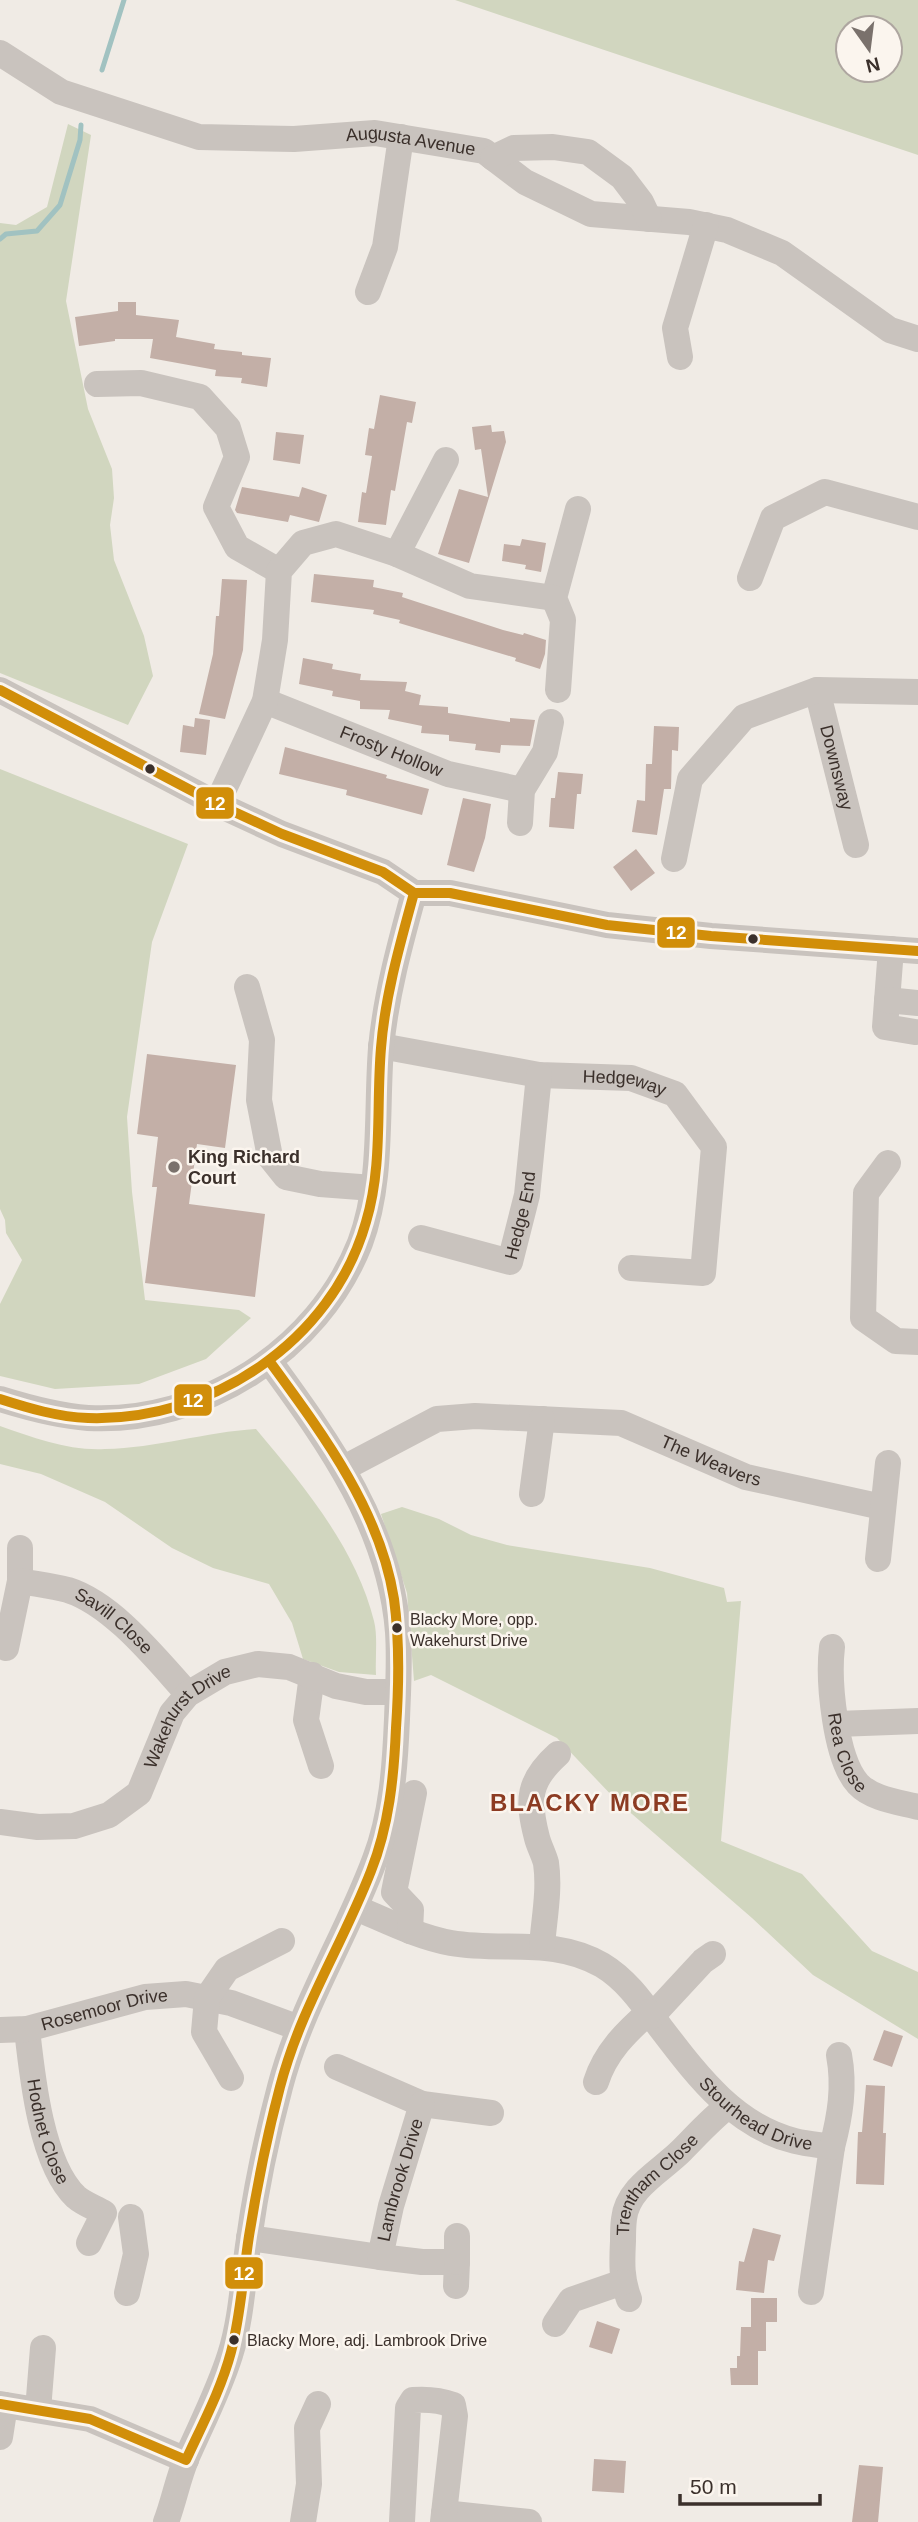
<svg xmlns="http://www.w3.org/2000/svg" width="918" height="2522" font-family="Arial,sans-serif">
	<rect width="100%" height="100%" fill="#f0ebe5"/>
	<path fill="#d1d6bf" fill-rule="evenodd" d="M455,0H918V155L470,5ZM848,28H890V70H848Z
		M68,124L91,135L66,301L88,409L112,469L114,498L110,525L114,560L144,636L153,676L128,725L0,673V223L16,225L47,207Z
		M0,769L188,844L152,942L127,1117L132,1192L145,1300L239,1310L251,1318L206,1359L139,1384L55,1389L0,1376V1304L22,1260L6,1233L5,1220L0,1209Z
		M0,1426C34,1438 69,1451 105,1449C156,1448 206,1432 256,1429C303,1485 356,1548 374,1621C378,1637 375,1658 376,1675L339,1672L303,1659L292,1623L269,1584L213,1568L172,1548L105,1502L41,1474L0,1464Z
		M402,1507L439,1519L471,1535L507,1545L650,1568L724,1588L727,1602L741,1601L721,1841L802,1874L872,1951L918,1972V2039L813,1975L752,1918L617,1801L557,1738L431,1675L414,1681L407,1593L381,1514Z"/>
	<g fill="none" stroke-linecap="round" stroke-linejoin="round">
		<path stroke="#a1c2c1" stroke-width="5" d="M102,70L124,0
			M0,239L6,234L37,231L60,205L80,140L81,125"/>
	</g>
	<path fill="#c3afa7" d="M118,302H136V315L179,320L176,337L215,344L214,349L242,352V355L271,358L267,387L241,383L242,378L215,376L216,370L150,358L153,339H115V341L79,346L75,317L118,311Z
		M380,395L416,402L412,423L407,422L395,491L391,490L386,525L358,522L362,492L366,493L372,456L365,455L369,428L374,429Z
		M491,425L492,432L504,431L506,442L469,563L438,554L459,489L488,497L481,449L475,450L472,427Z
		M276,432L304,435L300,464L273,460Z
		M242,487L299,497L302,487L327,495L319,522L290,515L288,522L237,513L235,510Z
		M522,539L546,543L541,572L525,569L526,565L502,561L504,544L520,546Z
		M314,574L374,580L373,587L403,593L402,597L503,630L523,635L524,633L546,640L545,654L540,669L515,661L516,658L399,623L400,620L373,614L374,610L311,602Z
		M222,579L247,580L243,650L225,719L199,714L213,654L216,616H219Z
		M303,658L333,664L332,669L361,674L360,680L407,682L405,691L421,695L419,705L448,707V713L510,722V718L535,720L530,746L501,745L500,753L475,750L476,744L449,741V735L421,733L422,726L388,719L390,710L360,709V701L332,696L333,691L299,684Z
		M195,718L210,720L206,755L180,752L183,725L194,727Z
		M654,726L679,727L678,751L672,750L671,789H664L657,835L632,832L637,800L645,801L646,764H652Z
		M285,747L387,775L386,778L429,789L422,815L346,795L347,790L279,774Z
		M558,772L583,774L581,794H577L574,829L549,827L551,798H555Z
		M463,798L491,804L485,838L474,872L447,865Z
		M636,849L655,873L631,891L613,867Z
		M147,1054L236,1065L225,1148L197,1144L189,1204L265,1214L255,1297L145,1283L157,1187H152L158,1137L137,1134Z
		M884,2030L903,2036L892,2067L873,2060Z
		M866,2085L885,2086L883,2133H886L884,2185L856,2184L858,2132H862Z
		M753,2228L781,2235L774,2261L768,2260L764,2293L736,2290L739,2261L744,2262Z
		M751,2298H777V2322H766V2351H758V2385H731L730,2368H737V2356H740L741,2327H751Z
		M597,2321L620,2329L612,2354L589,2347Z
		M594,2459L626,2461L624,2493L592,2491Z
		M859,2465L883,2467L878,2522H852Z"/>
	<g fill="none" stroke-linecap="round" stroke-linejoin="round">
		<g stroke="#c9c3be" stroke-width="26">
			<path id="s1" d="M0,53L61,92L199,137L294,139L375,133L484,151L525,182L591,214L689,222L727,230L782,253L890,330L918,339"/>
			<path d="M493,158L514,148L553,147L588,152L622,177L641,202L649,219"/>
			<path d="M368,292L385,247L401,137"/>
			<path d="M680,357L675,328L706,225"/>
			<path d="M97,384L141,383L200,397L228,428L237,457L216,507L237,547L279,571"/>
			<path d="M397,554L446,460"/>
			<path d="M750,578L773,518L825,492L918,517"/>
			<path d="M0,690L217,804L282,834L383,872L414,893H450L607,925L711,936L918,951"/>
			<path d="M558,690L563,620L554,598L578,509"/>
			<path id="s2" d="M817,690L856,845"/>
			<path id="s3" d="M265,701L448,774L522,790"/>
			<path d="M217,804L265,701L275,640L279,571L303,543L336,534L397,554L470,586L554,598"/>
			<path d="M520,823L522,790L545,752L551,722"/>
			<path d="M674,859L690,779L744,717L817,690L918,692"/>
			<path d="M891,949L885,1027L915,1032"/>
			<path d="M247,987L262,1040L259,1100L270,1157L286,1177L320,1184L373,1188"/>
			<path d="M887,1000L918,1003"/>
			<path id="s4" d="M381,1046L539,1075L631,1078L675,1094L714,1147L703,1273L631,1268"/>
			<path d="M888,1163L866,1193L863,1318L896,1341L918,1342"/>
			<path id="s5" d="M421,1238L510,1262L527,1195L539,1075"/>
			<path d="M0,1399C29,1408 58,1416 88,1418C203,1424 318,1350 360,1243C383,1182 376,1112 381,1048C386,995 400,944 414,893"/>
			<path id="s6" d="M344,1468L437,1419L475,1416L621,1423L746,1477L882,1507"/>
			<path d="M532,1494L542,1419"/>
			<path d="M878,1559L888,1463"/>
			<path d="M20,1581V1548"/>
			<path id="s7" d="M832,1647C828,1680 835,1759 858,1784C872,1799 899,1802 918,1807"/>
			<path id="s8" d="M6,1648L20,1581C36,1584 53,1586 68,1590C113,1604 157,1660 188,1694"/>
			<path d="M312,1675L306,1720L321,1766"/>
			<path d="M837,1724L918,1721"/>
			<path id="s9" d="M0,1822L38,1827L74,1826L109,1815L139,1793L172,1713L188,1694L225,1672L258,1664L289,1667L336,1686L366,1692H398"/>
			<path id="s10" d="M356,1908C387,1921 418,1937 451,1943C504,1952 553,1937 602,1965C627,1980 643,2004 660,2027C696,2074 734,2126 795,2141C807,2144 820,2145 832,2147L811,2292"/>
			<path d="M410,1931L411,1910L394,1892L414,1793"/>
			<path d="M542,1946C544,1919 550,1890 546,1863C544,1855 539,1846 537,1838C527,1799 528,1781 558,1754"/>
			<path d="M652,2016L703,1961L713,1954"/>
			<path id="s11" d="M27,2029C32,2075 41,2164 76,2197C84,2204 96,2208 104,2213L89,2243"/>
			<path id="s12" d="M0,2030L27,2029L145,1997L186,1994L231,2003L299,2028"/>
			<path d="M337,2067L422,2104L491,2113"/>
			<path d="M231,2078L204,2032L207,1998L227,1969L282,1941"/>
			<path d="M596,2082C605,2053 626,2032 649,2012"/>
			<path d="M832,2147C840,2116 845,2087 839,2055"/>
			<path id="s13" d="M249,2238L380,2257L391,2206L422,2104"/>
			<path d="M380,2257L422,2262H457L456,2286"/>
			<path d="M457,2262V2236"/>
			<path d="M127,2293L136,2254L131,2217"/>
			<path id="s14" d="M629,2299C621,2278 622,2262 623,2241C623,2234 623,2226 624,2219C627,2188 661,2171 681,2151C697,2135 710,2120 728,2106"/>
			<path d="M555,2324L571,2300L623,2282"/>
			<path d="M0,2404L90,2419L186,2460"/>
			<path d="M38,2410L43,2348"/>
			<path d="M0,2437L5,2405"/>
			<path d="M444,2513L529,2522"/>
			<path d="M166,2522C174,2501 178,2478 187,2457C202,2423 219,2390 230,2355C242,2317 243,2277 249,2239C256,2188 267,2136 280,2087C301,2006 346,1937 375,1859C392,1815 395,1766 397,1719C398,1691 400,1661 398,1632C390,1528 330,1444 270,1362"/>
			<path d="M303,2522L309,2484L307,2428L318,2404"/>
			<path d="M402,2522L408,2408L413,2400C427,2399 440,2400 453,2405L455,2416L443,2522"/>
		</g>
		<g stroke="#fbf5ee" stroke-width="16">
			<path id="bus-1" d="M0,690L217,804L282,834L383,872L414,893H450L607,925L711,936L918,951
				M0,1399C28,1408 58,1417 88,1418C210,1422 332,1342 366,1222C383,1166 376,1106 381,1048C385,996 400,944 414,893
				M0,2404L90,2419L186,2460C202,2425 221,2390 231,2352C241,2314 243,2275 249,2236C257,2186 267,2136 280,2087C301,2007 342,1946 371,1871C389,1826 394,1776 396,1728C399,1684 400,1642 394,1599C380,1510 322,1433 270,1362"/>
		</g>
		<use href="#bus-1" stroke="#d18e09" stroke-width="10"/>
	</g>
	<g fill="#3b302b" stroke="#fbf5ee" stroke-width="2.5">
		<circle cx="150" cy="769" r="6"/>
		<circle cx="753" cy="939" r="6"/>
		<circle cx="397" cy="1628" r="6"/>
		<circle cx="234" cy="2340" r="6"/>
	</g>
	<circle fill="#7a716c" stroke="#fbf5ee" stroke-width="2.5" cx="174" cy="1167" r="7"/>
	<g text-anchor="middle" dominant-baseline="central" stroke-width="5" stroke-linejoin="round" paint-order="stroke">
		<g font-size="16" fill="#3b302b" stroke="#fbf5ee" text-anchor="start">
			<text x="410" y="1619">Blacky More, opp.<tspan x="410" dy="21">Wakehurst Drive</tspan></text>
			<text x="247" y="2340">Blacky More, adj. Lambrook Drive</text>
		</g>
		<g font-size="18" fill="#3b302b" stroke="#fbf5ee">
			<text stroke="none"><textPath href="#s1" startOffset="430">Augusta Avenue</textPath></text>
			<text stroke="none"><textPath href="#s3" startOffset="136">Frosty Hollow</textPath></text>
			<text stroke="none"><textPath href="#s2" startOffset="80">Downsway</textPath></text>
			<text stroke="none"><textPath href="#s4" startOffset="247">Hedgeway</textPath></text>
			<text stroke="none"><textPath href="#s5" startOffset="140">Hedge End</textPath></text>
			<text stroke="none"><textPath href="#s6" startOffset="387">The Weavers</textPath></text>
			<text stroke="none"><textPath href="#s8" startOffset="173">Savill Close</textPath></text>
			<text stroke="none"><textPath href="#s9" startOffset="242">Wakehurst Drive</textPath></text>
			<text stroke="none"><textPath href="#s7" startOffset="108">Rea Close</textPath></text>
			<text stroke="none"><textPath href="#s12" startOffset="107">Rosemoor Drive</textPath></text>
			<text stroke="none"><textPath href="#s10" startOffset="474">Stourhead Drive</textPath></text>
			<text stroke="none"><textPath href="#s11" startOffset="105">Hodnet Close</textPath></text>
			<text stroke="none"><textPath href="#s13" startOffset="212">Lambrook Drive</textPath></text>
			<text stroke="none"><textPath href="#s14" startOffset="128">Trentham Close</textPath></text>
		</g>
		<g font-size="18" font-weight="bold" fill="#3b302b" stroke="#fbf5ee" text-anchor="start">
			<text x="188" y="1157">King Richard<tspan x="188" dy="21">Court</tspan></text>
		</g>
		<g font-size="24" font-weight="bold" letter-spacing="2" fill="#8c3b22" stroke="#fbf5ee">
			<text x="590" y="1802">BLACKY MORE</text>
		</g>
	</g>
	<g stroke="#fbf5ee" stroke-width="2.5">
		<rect x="195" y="786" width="40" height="34" rx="7" fill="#d18e09"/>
		<rect x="656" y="916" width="40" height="33" rx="7" fill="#d18e09"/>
		<rect x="173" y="1383" width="40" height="34" rx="7" fill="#d18e09"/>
		<rect x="224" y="2256" width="40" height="34" rx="7" fill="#d18e09"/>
	</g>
	<g font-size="19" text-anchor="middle" font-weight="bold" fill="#fff">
		<text x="215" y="810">12</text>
		<text x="676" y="939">12</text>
		<text x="193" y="1407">12</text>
		<text x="244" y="2280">12</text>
	</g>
	<g transform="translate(869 49) rotate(166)"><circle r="33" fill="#fbf5ee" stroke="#aea6a0" stroke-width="2"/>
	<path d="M0-5L12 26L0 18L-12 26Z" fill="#7a716c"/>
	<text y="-10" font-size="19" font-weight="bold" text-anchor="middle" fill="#3b302b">N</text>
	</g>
	<path d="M680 2494v10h140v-10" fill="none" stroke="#3b302b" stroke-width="3.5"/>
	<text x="690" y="2494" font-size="21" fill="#3b302b" stroke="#fbf5ee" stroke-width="5" paint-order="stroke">50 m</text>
</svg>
